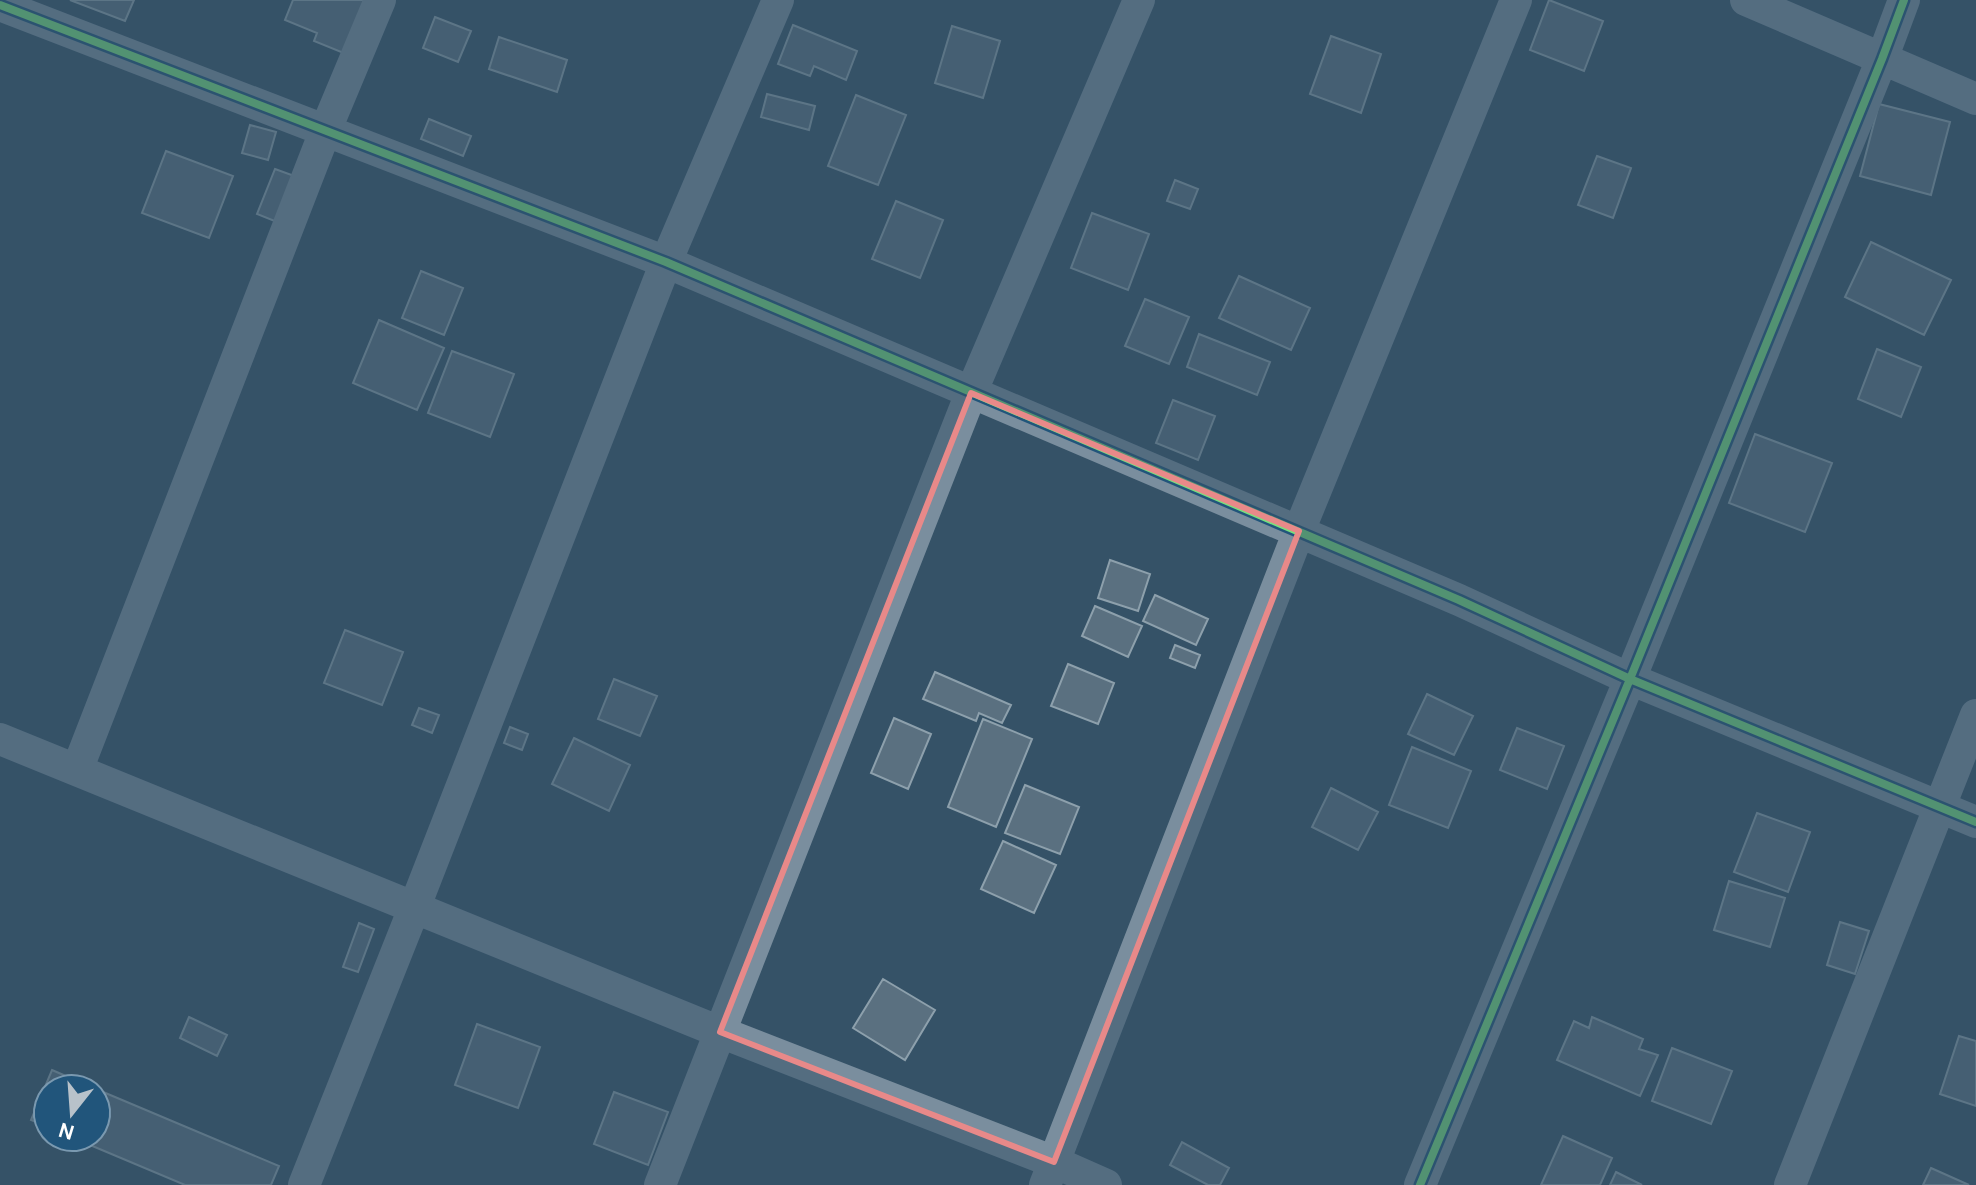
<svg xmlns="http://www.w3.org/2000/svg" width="1976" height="1185" font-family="Karla,sans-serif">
	<rect width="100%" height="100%" fill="#355267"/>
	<path fill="#5a7080" stroke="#8da0ac" stroke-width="2" d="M70,0H134L125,21Z
		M293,0H369L346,54L314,41L317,33L285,20Z
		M1549,0L1603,21L1584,71L1530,50Z
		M435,17L471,31L458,62L423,48Z
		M793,25L857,51L846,80L814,66L810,76L778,64Z
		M952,26L1000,41L983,98L935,83Z
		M1331,36L1381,54L1361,113L1310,94Z
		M499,37L567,60L557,92L489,69Z
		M767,94L815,106L809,130L761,117Z
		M856,95L906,115L878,185L828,166Z
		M1879,104L1950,122L1931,195L1860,176Z
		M429,119L471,136L463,156L421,139Z
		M250,125L276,132L268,160L242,153Z
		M166,151L233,176L209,238L142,213Z
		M1597,156L1631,168L1613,218L1578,205Z
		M275,169L300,178L282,224L257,214Z
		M1175,180L1198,189L1190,209L1167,201Z
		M896,201L943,220L920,278L872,259Z
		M1092,213L1149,234L1128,290L1071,268Z
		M1871,242L1951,280L1924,335L1845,297Z
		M421,271L463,288L444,335L402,318Z
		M1239,276L1310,308L1291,350L1219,318Z
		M1145,299L1189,317L1169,364L1125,346Z
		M379,320L444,348L417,410L353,383Z
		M1199,334L1270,362L1257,395L1187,367Z
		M1877,349L1921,367L1901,417L1858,399Z
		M452,351L514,374L490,437L428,413Z
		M1173,400L1215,416L1198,460L1156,443Z
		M1755,434L1832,463L1805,532L1729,503Z
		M1110,560L1150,574L1138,611L1098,598Z
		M1155,595L1208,619L1196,645L1143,621Z
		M1095,606L1142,626L1128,657L1082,636Z
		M345,630L403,652L382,705L324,683Z
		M1175,645L1200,655L1195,668L1170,658Z
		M1068,664L1114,683L1098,724L1051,706Z
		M935,672L1011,705L1002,723L979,713L976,721L923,699Z
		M614,679L657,696L640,736L598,719Z
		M1427,694L1473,716L1454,755L1408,734Z
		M419,708L439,715L432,733L412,725Z
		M894,718L931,734L908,789L871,773Z
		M983,719L1032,739L996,827L948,807Z
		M510,727L528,734L522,750L504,743Z
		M1517,728L1564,746L1547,789L1500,770Z
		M574,738L630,765L609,811L552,784Z
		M1412,747L1471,771L1448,828L1389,805Z
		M1025,785L1079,807L1060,854L1005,833Z
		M1331,788L1378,812L1358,850L1312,827Z
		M1757,813L1810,832L1788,892L1734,872Z
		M1003,841L1056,865L1034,913L981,889Z
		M1729,881L1785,898L1770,947L1714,930Z
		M1840,922L1869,931L1855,974L1827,965Z
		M359,923L374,929L358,972L343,967Z
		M883,979L935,1010L905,1060L853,1028Z
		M189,1017L227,1035L217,1056L180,1038Z
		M1592,1017L1643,1039L1639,1049L1658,1055L1640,1096L1557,1060L1574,1021L1589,1028Z
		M477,1024L540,1047L518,1108L455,1085Z
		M1959,1036L1976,1041V1106L1940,1094Z
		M1672,1048L1732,1071L1711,1124L1652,1101Z
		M52,1070L96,1089H48V1127L31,1120Z
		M96,1089L279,1166L271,1185H185L71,1137H96Z
		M614,1092L668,1112L648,1165L594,1144Z
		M1563,1136L1612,1158L1600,1185H1541Z
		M1182,1142L1229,1168L1220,1185H1208L1170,1165Z
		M1931,1168L1969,1185H1923Z
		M1616,1172L1642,1185H1610Z"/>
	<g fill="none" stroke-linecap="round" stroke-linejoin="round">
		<path stroke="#7a8e9e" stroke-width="32" d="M1746,0L1976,99
			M0,5L666,262L1459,600L1630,679L1976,822
			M0,739L720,1032L1054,1162L1106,1185
			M77,770L326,129L380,0
			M304,1185L415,906L666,262L778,0
			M660,1185L971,393L1139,0
			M1045,1185L1299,531L1516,0
			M1420,1185L1630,679L1882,59L1904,0
			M1790,1185L1976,715"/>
		<g stroke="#21557b" stroke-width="13">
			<path id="cycleway" d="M0,5L666,262L1459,600L1630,679L1976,822
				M1420,1185L1630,679L1882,59L1904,0"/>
		</g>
		<use href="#cycleway" stroke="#77e17e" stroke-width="8"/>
	</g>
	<path d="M0 0H1976V1185H0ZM971,393L1299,531L1054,1162L720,1032Z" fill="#355267" fill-opacity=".55" fill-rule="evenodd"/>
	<path fill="none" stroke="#e88989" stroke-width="6" stroke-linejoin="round" d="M971,393L1299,531L1054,1162L720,1032Z"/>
	<g transform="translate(72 1113) rotate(197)"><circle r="38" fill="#21557b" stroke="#7a99b0" stroke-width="2"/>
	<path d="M0-6L14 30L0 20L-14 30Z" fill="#b8c2ca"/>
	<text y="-12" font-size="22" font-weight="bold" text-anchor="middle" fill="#ffffff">N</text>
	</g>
</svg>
